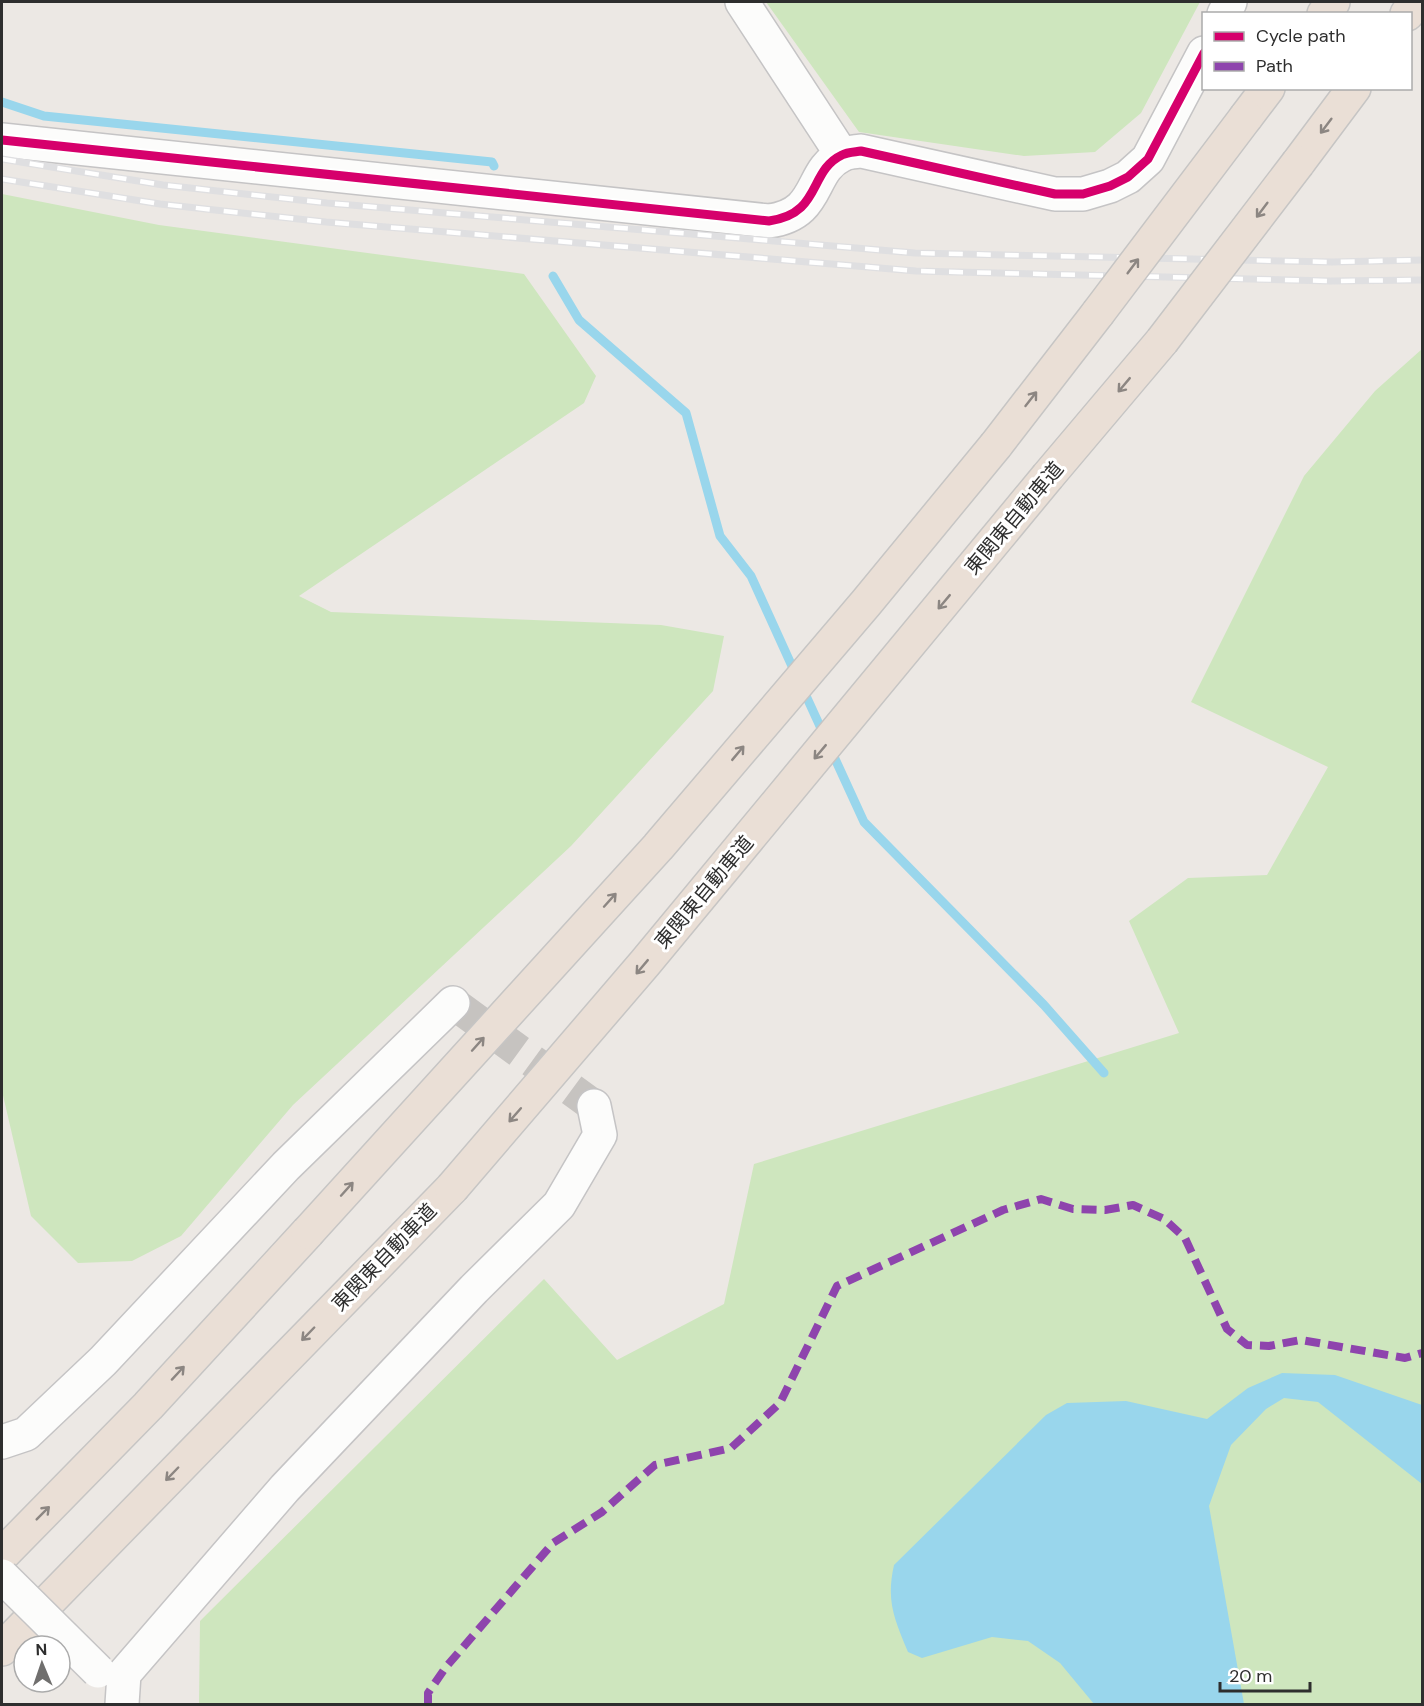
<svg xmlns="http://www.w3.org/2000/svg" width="1424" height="1706" font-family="'DM Sans','Noto Sans JP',sans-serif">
	<rect width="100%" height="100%" fill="#ece8e4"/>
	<path fill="#cee6be" d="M766,2H1200L1141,113L1095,152L1024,156L859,132Z
		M2,194L159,225L524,274L596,376L584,403L299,596L331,612L661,625L724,636L713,691L571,846L293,1105L181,1236L132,1261L78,1263L31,1216L2,1091Z
		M1422,349V1704H199L200,1621L544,1279L617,1360L724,1304L754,1164L1179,1033L1129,921L1188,878L1267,875L1328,767L1191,702L1304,476L1375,391Z"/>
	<path fill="#99d6ec" d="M1282,1373L1335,1375L1422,1405V1484L1318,1402L1284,1398L1266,1409L1231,1445L1209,1506L1244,1704H1094L1060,1663L1028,1641L992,1637L922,1658L908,1652C894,1618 886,1601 894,1565L1046,1415L1067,1403L1126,1401L1207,1419L1248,1388Z"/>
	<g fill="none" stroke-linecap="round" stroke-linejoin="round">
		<path stroke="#99d6ec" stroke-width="9" d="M2,102L44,116L492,162L494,166
			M553,276L579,320L686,413L720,536L751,576L796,675
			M802,687L824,735
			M831,750L864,822L1044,1005L1104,1073"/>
		<path stroke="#c6c3c0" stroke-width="33" stroke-dasharray="33 16" stroke-linecap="butt" d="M453,1003L594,1106"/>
		<g stroke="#c5c4c5" stroke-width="36">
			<path id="minor" d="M742,2L842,155
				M1224,14L1230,2
				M2,140L769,221C822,214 808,171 842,155C847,152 855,152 861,151L1055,194H1083L1110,186L1128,177L1148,159L1204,53
				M2,1442L26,1434L103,1361L286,1166L453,1003
				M122,1704L124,1674L285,1488L474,1289L559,1205L600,1135L594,1106"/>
		</g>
		<g stroke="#c6c5c4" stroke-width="36">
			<path id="highway" d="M1324,14L1333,2
				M1407,14L1416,2
				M1246,117L1268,88
				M1298,163L1354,88
				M996,445L1098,313
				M1048,476L1162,341
				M2,1555L148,1406L308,1232
				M2,1649L452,1188"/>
		</g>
		<use href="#minor" stroke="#fcfcfb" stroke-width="33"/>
		<use href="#highway" stroke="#eadfd6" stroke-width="33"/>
		<g stroke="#dfdfe1" stroke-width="7">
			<path id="rail" d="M2,159L163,185L327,203L915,253L1332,262L1422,260
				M2,179L160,204L326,222L916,271L1330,281L1422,280"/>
		</g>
		<use href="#rail" stroke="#fff" stroke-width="4.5" stroke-dasharray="14" stroke-linecap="butt"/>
		<g stroke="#c5c4c5" stroke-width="36" stroke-linecap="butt">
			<path id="minor-bridge" d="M2,1576L98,1671"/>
		</g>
		<g stroke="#c6c5c4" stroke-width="36" stroke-linecap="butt">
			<path id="highway-bridge" d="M1098,313L1246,117
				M1162,341L1298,163
				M452,1188L645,963L1048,476
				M308,1232L658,847L866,603L996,445"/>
		</g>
		<use href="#minor-bridge" stroke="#fcfcfb" stroke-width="33"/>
		<use href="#highway-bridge" stroke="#eadfd6" stroke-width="33"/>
		<path stroke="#8e44ad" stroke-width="8" stroke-dasharray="15 8" stroke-linecap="butt" d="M428,1704V1693L446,1667L553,1543L602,1512L655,1465L731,1448L780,1403L837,1286L1003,1210L1041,1199L1073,1209L1105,1210L1133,1205L1164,1219L1185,1238L1227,1329L1247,1345L1269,1346L1301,1340L1405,1358L1422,1353"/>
		<g stroke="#fff" stroke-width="13">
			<path id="cycleway" d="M2,140L769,221C822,214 808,171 842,155C847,152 855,152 861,151L1055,194H1083L1110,186L1128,177L1148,159L1204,53"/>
		</g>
		<use href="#cycleway" stroke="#d6006c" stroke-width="9"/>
	</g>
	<defs><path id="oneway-shaft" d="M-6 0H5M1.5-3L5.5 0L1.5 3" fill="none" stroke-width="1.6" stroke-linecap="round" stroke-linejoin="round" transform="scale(1.5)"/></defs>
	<g stroke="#8c8682">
		<use href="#oneway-shaft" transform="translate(1326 126) rotate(127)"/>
		<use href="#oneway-shaft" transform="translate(1262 210) rotate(127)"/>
		<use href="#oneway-shaft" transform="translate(1133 266) rotate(-53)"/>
		<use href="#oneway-shaft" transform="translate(1124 385) rotate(130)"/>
		<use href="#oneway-shaft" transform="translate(1031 399) rotate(-52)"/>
		<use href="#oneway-shaft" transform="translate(944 602) rotate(130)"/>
		<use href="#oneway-shaft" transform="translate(820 752) rotate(130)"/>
		<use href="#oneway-shaft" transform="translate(738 753) rotate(-50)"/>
		<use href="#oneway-shaft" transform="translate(610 900) rotate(-48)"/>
		<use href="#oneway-shaft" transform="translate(642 967) rotate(130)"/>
		<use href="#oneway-shaft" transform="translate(478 1044) rotate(-48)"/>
		<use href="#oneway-shaft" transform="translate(515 1115) rotate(131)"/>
		<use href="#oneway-shaft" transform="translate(347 1189) rotate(-48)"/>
		<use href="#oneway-shaft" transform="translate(308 1334) rotate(134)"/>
		<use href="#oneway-shaft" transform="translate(178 1373) rotate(-47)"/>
		<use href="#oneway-shaft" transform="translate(172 1474) rotate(134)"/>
		<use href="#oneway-shaft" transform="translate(43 1513) rotate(-45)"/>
	</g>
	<g text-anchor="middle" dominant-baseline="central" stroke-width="6" stroke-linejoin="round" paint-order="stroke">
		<g font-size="20" fill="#2e2e2e" stroke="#fff">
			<text transform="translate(1014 518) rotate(-50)">東関東自動車道</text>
			<text transform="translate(704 892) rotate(-50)">東関東自動車道</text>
			<text transform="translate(384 1257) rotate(-46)">東関東自動車道</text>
		</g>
	</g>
	<rect width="1424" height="1706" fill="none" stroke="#2e2e2e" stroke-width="6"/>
	<rect x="1202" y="12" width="210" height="78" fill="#ffffff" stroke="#ababab" stroke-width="1.5"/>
	<rect x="1214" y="32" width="30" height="9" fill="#d6006c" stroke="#ababab" stroke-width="1.5"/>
	<text x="1256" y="42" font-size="18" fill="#2e2e2e">Cycle path</text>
	<rect x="1214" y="62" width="30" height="9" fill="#8e44ad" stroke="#ababab" stroke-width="1.5"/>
	<text x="1256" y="72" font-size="18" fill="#2e2e2e">Path</text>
	<g transform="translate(42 1664) rotate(358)"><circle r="28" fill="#ffffff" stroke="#ababab" stroke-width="1.5"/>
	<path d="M0-4.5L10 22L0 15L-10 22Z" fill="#706f6e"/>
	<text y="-9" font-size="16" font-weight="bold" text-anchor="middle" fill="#2e2e2e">N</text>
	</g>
	<path d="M1220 1682v9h90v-9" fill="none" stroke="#2e2e2e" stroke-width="3"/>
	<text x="1229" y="1682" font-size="18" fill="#2e2e2e" stroke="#ffffff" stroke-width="4.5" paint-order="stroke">20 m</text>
</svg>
